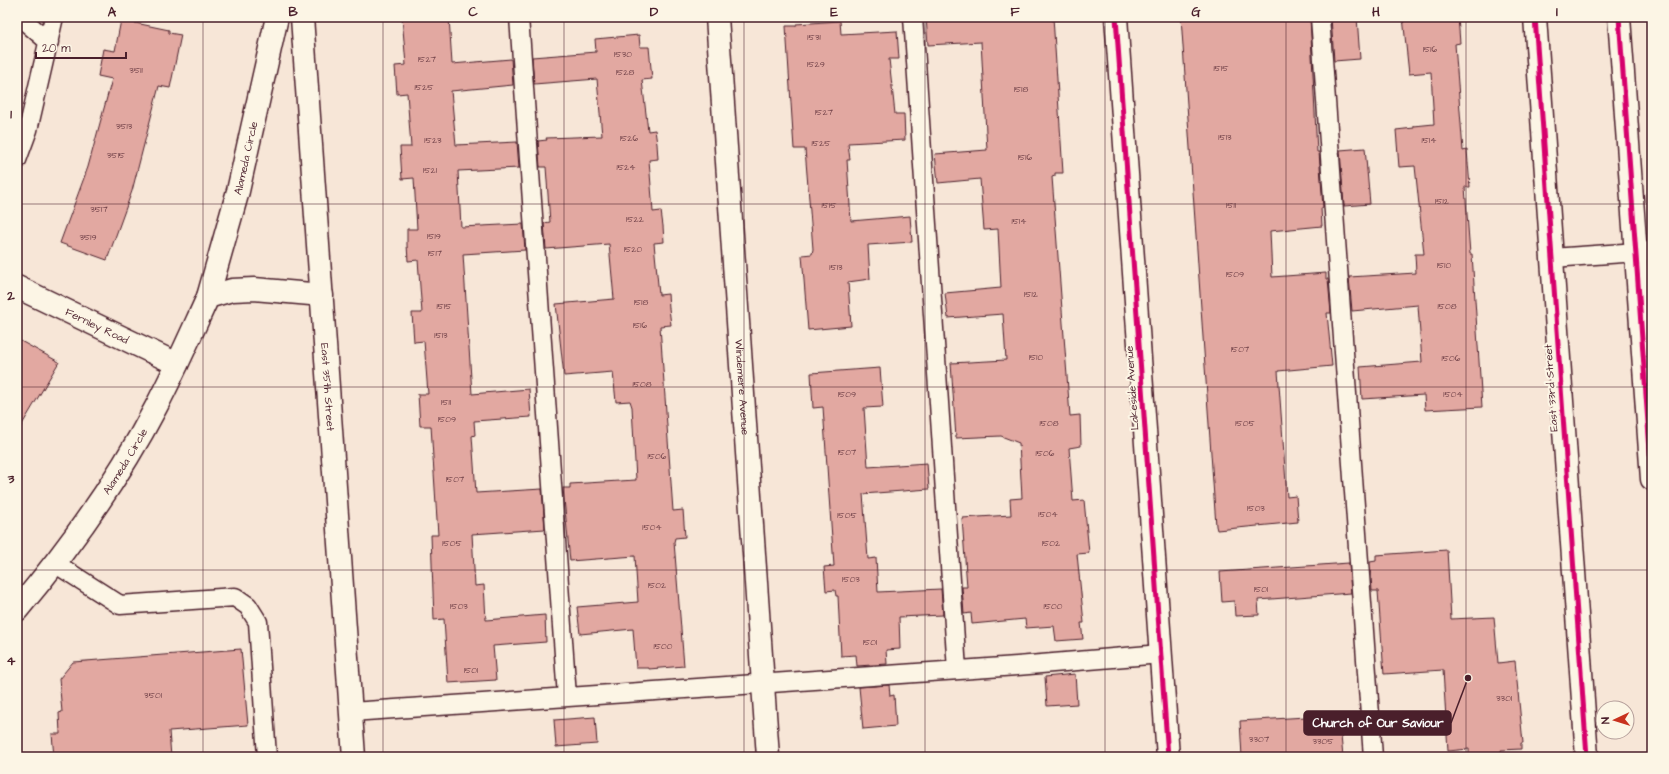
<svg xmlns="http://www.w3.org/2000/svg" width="1669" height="774" font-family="'Architects Daughter',sans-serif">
	<rect width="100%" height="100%" fill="#f7e6d7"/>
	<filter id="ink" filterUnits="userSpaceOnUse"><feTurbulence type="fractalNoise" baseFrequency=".025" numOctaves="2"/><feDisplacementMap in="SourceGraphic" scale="8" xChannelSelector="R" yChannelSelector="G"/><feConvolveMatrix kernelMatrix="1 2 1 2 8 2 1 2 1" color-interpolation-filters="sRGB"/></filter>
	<g filter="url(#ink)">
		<path fill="#e2a8a1" stroke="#4a1f2b" d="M402,17H449L452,64L511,59L513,85L451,91L456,145L517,142L519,168L458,171L461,227L523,224L525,250L463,254L472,394L529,389L531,417L474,421L475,435L472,436L476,493L542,489L545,529L472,534L475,586L484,585L486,620L545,615L546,642L493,646L496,680L448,683L444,619L434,620L431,535H438L431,426H420L418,394H428L424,341L414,342L412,313H422L418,260L408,261L407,245V229H417L414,178L402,179L400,147H411L407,93L397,94L395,66L406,65Z
			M926,17H1053L1063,173H1055V176L1052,177L1070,416L1080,415L1081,446L1069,448L1073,501L1084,500L1089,553L1077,554L1084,623H1081L1083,639L1056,641L1054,626L1026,628L1025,619L972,624L971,613L964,614L962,587H967L962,518L1011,515L1010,499L1022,498L1019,443L1001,436L956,438L951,363L1006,360L1003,314L948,318L945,293L1001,288L998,229L984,230L980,179L938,183L935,154L987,150L981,42L928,45Z
			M1181,17H1310L1317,152H1319L1323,208H1321L1322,226L1270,231L1272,277L1326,273V279H1328L1331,313H1327L1332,366L1278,371L1287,497L1296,496L1298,522L1217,530L1216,526Z
			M1331,17H1357L1360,59L1334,61Z
			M1403,17H1458L1460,43L1455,44L1463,151L1467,150L1470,187H1465L1470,254H1472L1482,407L1425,410L1424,395L1362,399L1360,367L1422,362L1418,305L1352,311L1349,277L1416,273L1415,254H1424L1415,166L1399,167L1396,130L1414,128V126L1434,124L1431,72L1409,74Z
			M121,20L169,30V33L181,35L170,88L159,86L132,191L107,260L60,243L88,167L112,79L98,76L103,49L115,51Z
			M840,21L841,34L897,31L899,59H889L895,114H904L905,140L848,143L850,160H847L851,221L910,216L912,242L868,245L870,279L848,282L851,326L808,330L802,255L812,254L813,249L805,149H794L786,26H796V24Z
			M639,35L640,47H649L652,79L642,80L648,131L655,130L657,144L658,159L649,160L653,212L661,211L663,226L664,242L654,243L659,295L668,294L669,308L671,325L660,326L673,511L683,510L685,537L675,538L674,542L684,666L649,669V668H636L633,629L580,634L577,607L638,602L635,556L570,561L563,488H570V484L636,480L632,407L630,401L616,402L613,372L564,376L556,304L614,299L609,244L546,249L544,223L550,222L546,167H540L538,141L547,140L546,138L602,136L597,79L534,84L532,57L596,52L595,39Z
			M1365,148L1370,204L1344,206L1340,150Z
			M17,339L59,362L17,433Z
			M880,368L883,407L864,408L868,467L927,463L929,489L863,494L868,559L876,558L878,592L941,589L943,615L899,617L900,649L886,650L887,664L857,666L856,655L841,656L838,596H836L835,590L826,591L824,567L834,566L829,496L823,407L813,408L811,373Z
			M1447,550L1451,619L1494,617L1498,663L1515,661L1523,743H1521V749L1501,750L1502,757H1469V749L1448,751L1443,670L1384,674L1378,591H1372L1370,562L1376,561V555Z
			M1349,563L1351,593L1258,600L1259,615L1235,616L1234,601L1222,602L1220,572Z
			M241,649L248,725L169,731L171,757H54L52,734H60L59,713L62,712L59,679L73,662Z
			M1075,674L1077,704L1047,706L1045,677Z
			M889,685L890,696L894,695L896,726L863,729L859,687Z
			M1339,715L1343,757H1242L1240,721Z
			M595,717L597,744L556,747L554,720Z"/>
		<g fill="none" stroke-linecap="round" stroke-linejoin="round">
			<g stroke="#4a1f2b" stroke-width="21">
				<path id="service" d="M20,17L49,42
					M519,17L567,697
					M913,17L957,670
					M1320,17L1373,757
					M17,160L28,130L54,17
					M1552,258L1652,251
					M56,564L120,605L235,597L248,606L258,622L267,757
					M351,712L1017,666L1161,654"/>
			</g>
			<g stroke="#4a1f2b" stroke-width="25">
				<g id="minor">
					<path id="s1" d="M302,17L354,757"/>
					<path id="s2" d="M717,17L768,757"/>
					<path d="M1116,17L1168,757"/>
					<path id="s3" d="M17,287L177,364"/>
					<path id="s4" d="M208,297L238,191L277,17"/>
					<path id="s5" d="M17,610C70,547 118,480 156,407C175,371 191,334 208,297L232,290L254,289L322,295"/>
				</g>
			</g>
			<g stroke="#4a1f2b" stroke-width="25">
				<path id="primary" d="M1535,17L1587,757
					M1619,17L1652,479"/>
			</g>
			<use href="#service" stroke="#fcf5e5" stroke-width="18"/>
			<use href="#minor" stroke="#fcf5e5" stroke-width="22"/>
			<use href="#primary" stroke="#fcf5e5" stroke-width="22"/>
			<g stroke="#fcf5e5" stroke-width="8">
				<path id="cycleway" d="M1116,17L1168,757
					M1535,17L1587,757
					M1619,17L1652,479"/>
			</g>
			<use href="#cycleway" stroke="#d6006c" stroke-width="5"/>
		</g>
	</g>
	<path fill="none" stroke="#4a1f2b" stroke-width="1" stroke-opacity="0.55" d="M203,17V757M383,17V757M564,17V757M744,17V757M925,17V757M1105,17V757M1286,17V757M1466,17V757M17,204H1652M17,387H1652M17,570H1652"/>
	<g text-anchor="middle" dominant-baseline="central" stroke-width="4" stroke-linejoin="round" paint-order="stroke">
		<g font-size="9" fill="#704148">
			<text x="814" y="37">1531</text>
			<text x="1430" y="49">1516</text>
			<text x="623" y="54">1530</text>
			<text x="427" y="59">1527</text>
			<text x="816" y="64">1529</text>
			<text x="1221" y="68">1515</text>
			<text x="136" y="70">3511</text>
			<text x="625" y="72">1528</text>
			<text x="424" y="87">1525</text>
			<text x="1021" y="89">1518</text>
			<text x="824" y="112">1527</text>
			<text x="124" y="126">3513</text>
			<text x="1225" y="137">1513</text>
			<text x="629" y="138">1526</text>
			<text x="433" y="140">1523</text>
			<text x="1429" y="140">1514</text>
			<text x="821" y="143">1525</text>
			<text x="116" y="155">3515</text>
			<text x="1025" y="157">1516</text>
			<text x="626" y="167">1524</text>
			<text x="430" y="170">1521</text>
			<text x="1442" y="201">1512</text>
			<text x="829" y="205">1515</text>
			<text x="1231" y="205">1511</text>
			<text x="99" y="209">3517</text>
			<text x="635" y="219">1522</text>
			<text x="1019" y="221">1514</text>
			<text x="434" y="236">1519</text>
			<text x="88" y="237">3519</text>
			<text x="633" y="249">1520</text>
			<text x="435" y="253">1517</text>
			<text x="1444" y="265">1510</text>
			<text x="836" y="267">1513</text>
			<text x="1235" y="274">1509</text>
			<text x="1031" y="294">1512</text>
			<text x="641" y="302">1518</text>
			<text x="444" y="306">1515</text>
			<text x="1447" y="306">1508</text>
			<text x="640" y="325">1516</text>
			<text x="441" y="335">1513</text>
			<text x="1240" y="349">1507</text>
			<text x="1036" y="357">1510</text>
			<text x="1451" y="358">1506</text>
			<text x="642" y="384">1508</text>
			<text x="847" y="394">1509</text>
			<text x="1453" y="394">1504</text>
			<text x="446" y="402">1511</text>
			<text x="447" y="419">1509</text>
			<text x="1049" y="423">1508</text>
			<text x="1245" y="423">1505</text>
			<text x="847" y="452">1507</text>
			<text x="1045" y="453">1506</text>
			<text x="657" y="456">1506</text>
			<text x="455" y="479">1507</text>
			<text x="1256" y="508">1503</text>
			<text x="1048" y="514">1504</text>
			<text x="847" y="515">1505</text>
			<text x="652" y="527">1504</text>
			<text x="452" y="543">1505</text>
			<text x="1051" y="543">1502</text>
			<text x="851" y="579">1503</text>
			<text x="657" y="585">1502</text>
			<text x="1261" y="589">1501</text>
			<text x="459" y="606">1503</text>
			<text x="1053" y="606">1500</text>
			<text x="870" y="642">1501</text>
			<text x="663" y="646">1500</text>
			<text x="471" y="670">1501</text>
			<text x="153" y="695">3501</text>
			<text x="1504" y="698">3301</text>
			<text x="1259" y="739">3307</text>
			<text x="1323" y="741">3305</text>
		</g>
		<g font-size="11" fill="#4a1f2b" stroke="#fcf5e5">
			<text stroke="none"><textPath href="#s4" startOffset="144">Alameda Circle</textPath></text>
			<text stroke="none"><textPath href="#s3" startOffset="89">Fernley Road</textPath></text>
			<text stroke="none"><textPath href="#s1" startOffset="371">East 35th Street</textPath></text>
			<text stroke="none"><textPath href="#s2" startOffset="371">Windemere Avenue</textPath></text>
			<text transform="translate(1132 388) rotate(-94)">Lakeside Avenue</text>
			<text transform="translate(1551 388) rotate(-94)">East 33rd Street</text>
			<text stroke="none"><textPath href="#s5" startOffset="184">Alameda Circle</textPath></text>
		</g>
	</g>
	<path fill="none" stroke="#4a1f2b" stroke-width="1.5" d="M1468 678L1451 723"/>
	<circle fill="#4a1f2b" stroke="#fcf5e5" stroke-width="1.5" cx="1468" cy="678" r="4"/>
	<rect fill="#4a1f2b" stroke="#4a1f2b" stroke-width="1.5" x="1304" y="711" width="147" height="24" rx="4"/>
	<g font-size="12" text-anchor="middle" font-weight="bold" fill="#fff">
		<text x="1378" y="727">Church of Our Saviour</text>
	</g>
	<rect width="1669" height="774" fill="none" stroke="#fcf5e5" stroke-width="44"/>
	<g transform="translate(1615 720) rotate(266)"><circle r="19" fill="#fcf5e5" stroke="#b59f9b"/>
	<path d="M0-3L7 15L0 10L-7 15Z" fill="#c8321e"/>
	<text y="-6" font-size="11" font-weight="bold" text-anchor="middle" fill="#4a1f2b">N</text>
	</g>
	<path d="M36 52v6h90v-6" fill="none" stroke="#4a1f2b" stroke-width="2"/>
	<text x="42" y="52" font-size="12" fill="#4a1f2b" stroke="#fcf5e5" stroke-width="3" paint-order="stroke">20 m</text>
	<rect x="22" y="22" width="1625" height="730" fill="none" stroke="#4a1f2b" stroke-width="1.5"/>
	<g font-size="13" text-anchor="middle" font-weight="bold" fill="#4a1f2b">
		<text x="112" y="16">A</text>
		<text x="293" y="16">B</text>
		<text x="473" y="16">C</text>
		<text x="654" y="16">D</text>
		<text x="834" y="16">E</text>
		<text x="1015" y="16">F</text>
		<text x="1196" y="16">G</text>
		<text x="1376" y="16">H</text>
		<text x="1557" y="16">I</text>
		<text x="11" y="118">1</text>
		<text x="11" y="300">2</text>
		<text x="11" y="483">3</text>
		<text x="11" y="665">4</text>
	</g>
</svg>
